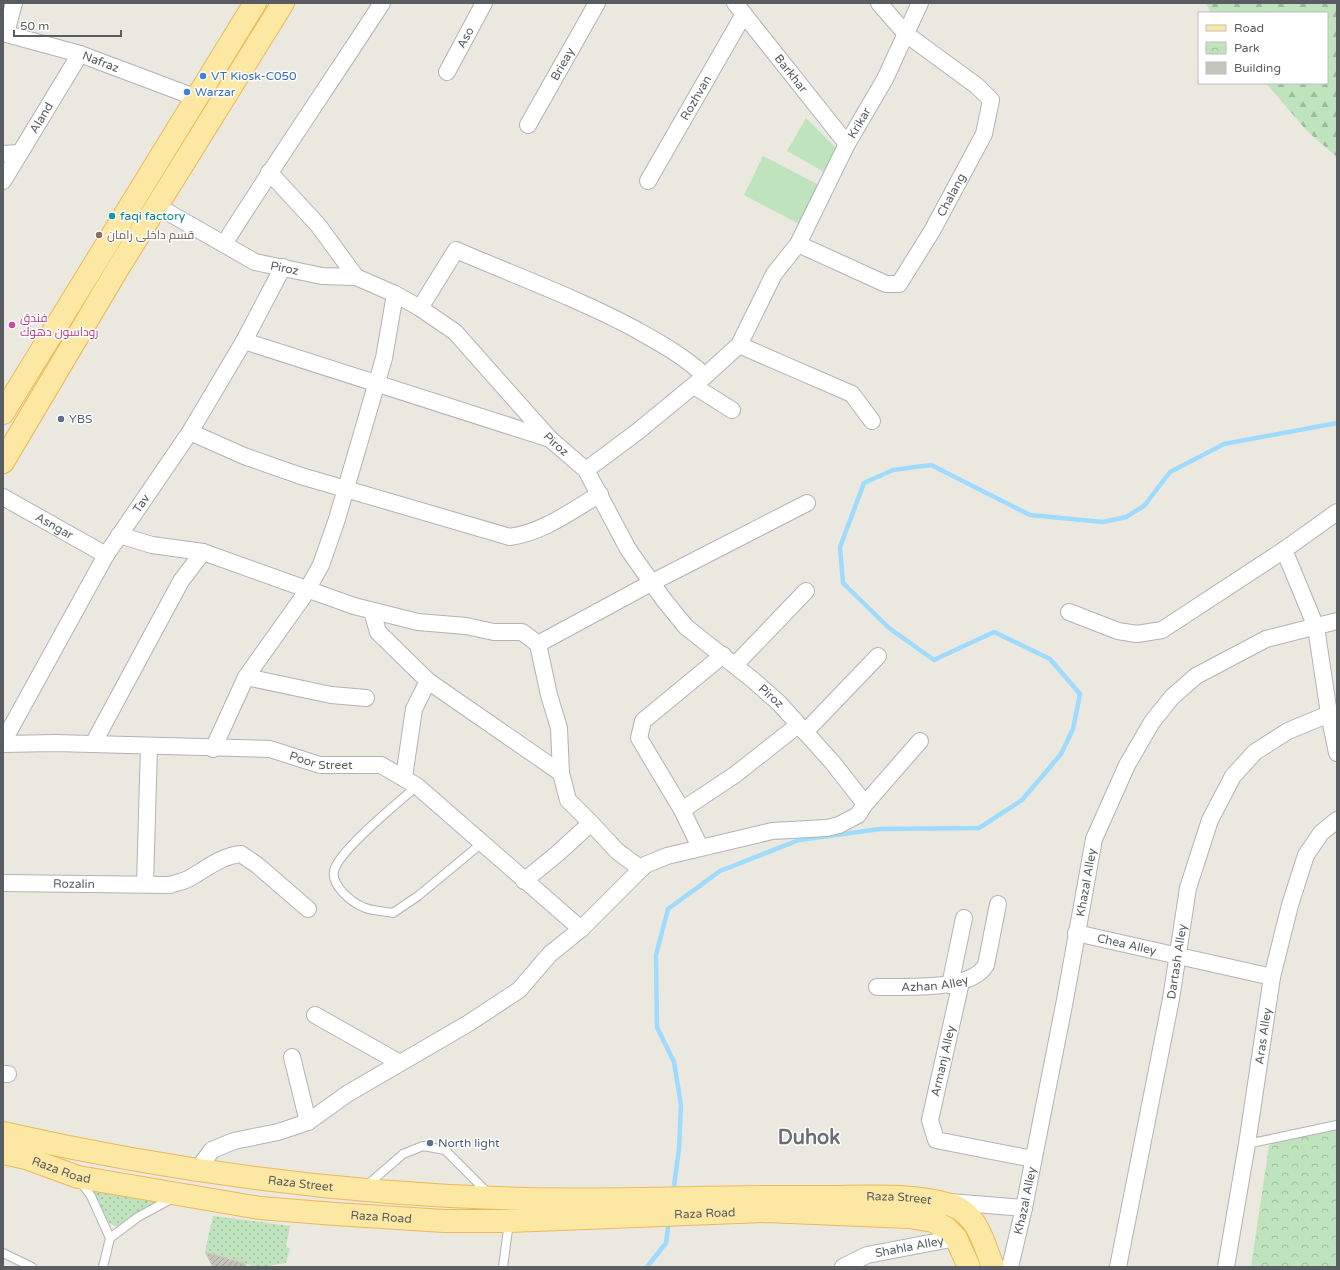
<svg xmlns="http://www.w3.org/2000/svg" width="1340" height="1270" font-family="'Varela Round',Cairo,sans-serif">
	<defs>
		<pattern id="grass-dots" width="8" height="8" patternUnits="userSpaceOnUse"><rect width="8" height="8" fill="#bfe3bc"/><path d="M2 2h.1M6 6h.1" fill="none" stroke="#9ebb9c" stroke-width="1.8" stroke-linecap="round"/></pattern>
		<pattern id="forest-firs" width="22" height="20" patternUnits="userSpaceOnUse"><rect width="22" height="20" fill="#bfe3bc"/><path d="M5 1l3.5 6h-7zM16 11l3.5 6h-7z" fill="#9ebb9c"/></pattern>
		<pattern id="park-crowns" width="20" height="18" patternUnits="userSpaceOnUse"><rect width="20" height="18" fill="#bfe3bc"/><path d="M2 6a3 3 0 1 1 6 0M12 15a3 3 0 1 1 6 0" fill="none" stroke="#9ebb9c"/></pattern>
		<pattern id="building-hatch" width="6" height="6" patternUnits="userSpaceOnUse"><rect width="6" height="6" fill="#c6c3bd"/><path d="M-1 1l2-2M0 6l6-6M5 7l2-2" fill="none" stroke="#a4a29d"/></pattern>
	</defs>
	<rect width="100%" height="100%" fill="#ebe8e0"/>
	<path fill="url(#grass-dots)" d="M87,1186L156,1202L120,1227C104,1224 105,1215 98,1202C95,1197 91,1192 87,1186Z
		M213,1216L290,1226L286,1247L290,1248L286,1263L273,1265L271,1267H257L205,1252Z"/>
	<path fill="url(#forest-firs)" d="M1206,3H1337V157L1307,131L1266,83H1327V13H1211Z"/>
	<path fill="url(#park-crowns)" d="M1337,1123V1267H1251L1269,1146L1275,1139Z"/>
	<path fill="#bfe3bc" d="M806,118L838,150L826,173L787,151Z
		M763,156L819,185L799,224L744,195Z"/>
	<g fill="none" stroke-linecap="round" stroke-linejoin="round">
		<path stroke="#9edbfd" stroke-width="4.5" d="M673,1193L679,1149L681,1105L674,1062L657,1027L656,955L668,909L720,871L799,840L880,829L979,828L1022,800L1061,754L1073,729L1080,694L1050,659L994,632L934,660L889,628L843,583L840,547L864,483L893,470L931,465L1030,515L1103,522L1126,517L1144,506L1170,472L1224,444L1337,423
			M647,1267L666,1243L669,1220"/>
	</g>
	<path fill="url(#building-hatch)" stroke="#d0c9be" d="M205,1252L246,1264L245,1267H213Z"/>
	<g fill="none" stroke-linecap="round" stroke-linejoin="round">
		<g stroke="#b1b3b7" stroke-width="10">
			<path id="service" d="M417,786C400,801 338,851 334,871C331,885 351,902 363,907C371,911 384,911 393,913L418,896L482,843
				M1247,1144L1337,1125
				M80,1181L91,1196L110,1238
				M365,1187L403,1154L423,1146L445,1150L489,1194
				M3,1253L32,1267
				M103,1267L110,1238L138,1217L171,1199
				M503,1267L509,1222"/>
		</g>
		<g stroke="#b1b3b7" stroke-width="18">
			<g id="minor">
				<path id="s1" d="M735,3L847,144"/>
				<path id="s2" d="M3,33L80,54L197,98"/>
				<path d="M6,33L14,3"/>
				<path id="s3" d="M447,72L484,3"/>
				<path id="s4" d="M528,125L597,3"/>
				<path d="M3,154L20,153"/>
				<path d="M269,172L318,225L356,277"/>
				<path id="s5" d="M3,181L80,54"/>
				<path id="s6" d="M648,181L744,14"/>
				<path id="s7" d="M157,206L255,262L322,276L356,277L395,294L420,308L455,332L550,439L586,470L628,549L664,600L686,627L753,680L779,703L833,763L865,804"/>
				<path d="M224,244C275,163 330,83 382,3"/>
				<path id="s8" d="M798,244L886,284H899L932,231L984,134L991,100L977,86L906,34L879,3"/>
				<path d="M420,308L456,250C516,276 577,298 635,329C660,343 684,356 705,376"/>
				<path d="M244,341L550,439"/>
				<path d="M739,345L852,394L872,421"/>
				<path d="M694,386L732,410"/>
				<path d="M190,432L244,456L301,476L510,537C544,532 571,511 600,494"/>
				<path id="s9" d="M586,470L637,432L705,376L739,345L774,274L798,244L847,144L885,79L920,3"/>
				<path id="s10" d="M3,497L106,555"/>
				<path d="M1337,512L1284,550L1316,627L1329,714L1337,753"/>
				<path d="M119,535L152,545L203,552L354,606L418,622L466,626L494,632H522L538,644L549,695L559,728L561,773L568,800L591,823L557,854L524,881"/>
				<path d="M372,611L378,632L428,681L561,773"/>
				<path d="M1069,612L1118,631L1137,634L1162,630L1284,550"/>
				<path d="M538,644L651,583L807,503"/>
				<path d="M735,665L806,591"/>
				<path d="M246,677L331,695L366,698"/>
				<path d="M805,732L878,656"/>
				<path id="s11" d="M3,742L106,555L190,432L244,341L283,267"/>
				<path id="s12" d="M3,744L55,743L270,749L320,765H381L417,786L581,929"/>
				<path d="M93,744L181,581L203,552"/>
				<path d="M213,749L246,677L303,597L321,565L337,519L384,358L395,294"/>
				<path d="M404,777L414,709L428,681"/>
				<path d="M682,810L736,774L798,725"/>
				<path d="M591,823L617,851L641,869"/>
				<path d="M700,847L682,810L639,738L643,721L723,655"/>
				<path id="s13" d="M3,883L170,885C175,883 182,882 188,879C205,870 220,856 241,854L257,865L308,909"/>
				<path d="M145,884L149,746"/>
				<path id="s14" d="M1076,933L1272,977"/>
				<path d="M961,982L930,1120L936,1140L1033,1159"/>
				<path d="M950,985L964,918"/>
				<path id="s15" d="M877,987C906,986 970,992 986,965L998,904"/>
				<path d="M315,1015L400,1063"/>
				<path d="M292,1057L308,1122"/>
				<path d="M3,1074H8"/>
				<path d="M197,1170L212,1150L234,1141L278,1132L308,1122L347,1094L469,1023L519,990L550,954L581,929L645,865L667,856L772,831L827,828L839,825L858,815L865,804L920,741"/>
				<path d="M950,1202L1024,1208"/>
				<path id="s16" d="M843,1267L867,1255L956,1238"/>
				<path id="s17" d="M1010,1267L1024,1208L1065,1000L1094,839L1127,765L1152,722L1172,697L1196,676L1266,639L1337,621"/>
				<path id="s18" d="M1118,1267L1171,999L1188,888L1210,820L1233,776L1255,752L1288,731L1329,714"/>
				<path id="s19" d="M1226,1267L1247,1144L1272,977L1290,905L1306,855L1321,833L1337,820"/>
			</g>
		</g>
		<g stroke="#edb857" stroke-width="24">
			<g id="primary">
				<path d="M3,413L255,3"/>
				<path d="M3,462L117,270L283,3"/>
				<path id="s20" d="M3,1133C175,1172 350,1195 527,1199C625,1201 724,1196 822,1197C864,1197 911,1193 951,1205C978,1214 984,1244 993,1267"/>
				<path id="s21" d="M3,1153L26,1158L78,1177L260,1208L335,1214L444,1221H509L766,1211L909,1217L933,1221L946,1228L956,1238L969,1267"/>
			</g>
		</g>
		<use href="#service" stroke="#fff" stroke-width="8"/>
		<use href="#minor" stroke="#fff" stroke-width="16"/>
		<use href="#primary" stroke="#fde8a3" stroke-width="22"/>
	</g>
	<g fill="#3f7fe0" stroke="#fff" stroke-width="1.5">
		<circle cx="203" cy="76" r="4"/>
		<circle cx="187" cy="92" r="4"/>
	</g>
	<circle fill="#0f9aa8" stroke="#fff" stroke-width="1.5" cx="112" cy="216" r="4"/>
	<circle fill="#8d6e63" stroke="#fff" stroke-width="1.5" cx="99" cy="235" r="4"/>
	<circle fill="#d1479c" stroke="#fff" stroke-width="1.5" cx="12" cy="325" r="4"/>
	<g fill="#5c6f8a" stroke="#fff" stroke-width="1.5">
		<circle cx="61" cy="419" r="4"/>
		<circle cx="430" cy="1143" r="4"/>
	</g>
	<g text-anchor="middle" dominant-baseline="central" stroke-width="3" stroke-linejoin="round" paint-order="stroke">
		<g font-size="12" fill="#595d61" stroke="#fff">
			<text stroke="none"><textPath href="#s3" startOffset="39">Aso</textPath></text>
			<text stroke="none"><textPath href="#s2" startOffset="102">Nafraz</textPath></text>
			<text stroke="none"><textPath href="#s4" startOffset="70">Brieay</textPath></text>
			<text stroke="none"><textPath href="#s1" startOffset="90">Barkhar</textPath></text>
			<text stroke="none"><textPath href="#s6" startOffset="96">Rozhvan</textPath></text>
			<text stroke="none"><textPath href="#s5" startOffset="74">Aland</textPath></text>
			<text stroke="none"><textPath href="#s9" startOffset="451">Krikar</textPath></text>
			<text stroke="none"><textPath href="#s8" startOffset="213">Chalang</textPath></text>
			<text stroke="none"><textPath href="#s7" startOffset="143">Piroz</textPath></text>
			<text stroke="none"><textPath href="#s7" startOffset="480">Piroz</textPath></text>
			<text stroke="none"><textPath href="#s11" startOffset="276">Tav</textPath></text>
			<text stroke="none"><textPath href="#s10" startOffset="59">Asngar</textPath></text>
			<text stroke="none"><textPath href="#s7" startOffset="816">Piroz</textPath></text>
			<text stroke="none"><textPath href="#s12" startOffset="320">Poor Street</textPath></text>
			<text stroke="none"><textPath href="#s13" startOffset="71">Rozalin</textPath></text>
			<text stroke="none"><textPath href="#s17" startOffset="392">Khazal Alley</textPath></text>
			<text stroke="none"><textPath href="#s14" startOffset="52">Chea Alley</textPath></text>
			<text stroke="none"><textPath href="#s18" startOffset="311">Dartash Alley</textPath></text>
			<text stroke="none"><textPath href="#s15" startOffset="58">Azhan Alley</textPath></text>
			<text stroke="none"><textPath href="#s19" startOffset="234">Aras Alley</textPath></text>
			<text transform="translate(943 1061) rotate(-77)">Armanj Alley</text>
			<text stroke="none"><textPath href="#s21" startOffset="61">Raza Road</textPath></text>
			<text stroke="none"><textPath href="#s20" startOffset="302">Raza Street</textPath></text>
			<text stroke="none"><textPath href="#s20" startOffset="901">Raza Street</textPath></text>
			<text stroke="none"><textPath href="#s17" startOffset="68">Khazal Alley</textPath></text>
			<text stroke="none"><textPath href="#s21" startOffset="709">Raza Road</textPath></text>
			<text stroke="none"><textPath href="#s21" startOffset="385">Raza Road</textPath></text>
			<text stroke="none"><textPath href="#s16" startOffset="70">Shahla Alley</textPath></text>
		</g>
		<g font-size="12" fill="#366cbe" stroke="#fff" text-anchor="start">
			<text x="211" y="76">VT Kiosk-C050</text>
			<text x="195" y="92">Warzar</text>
		</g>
		<g font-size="12" fill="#0d838f" stroke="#fff" text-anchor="start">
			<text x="120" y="216">faqi factory</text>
		</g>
		<g font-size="12" fill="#785e54" stroke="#fff" text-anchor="start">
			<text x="107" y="235">قسم داخلی رامان</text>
		</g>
		<g font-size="12" fill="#b23c85" stroke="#fff" text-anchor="start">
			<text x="20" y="318">فندق<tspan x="20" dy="14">روداسون دهوك</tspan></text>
		</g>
		<g font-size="12" fill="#4e5e75" stroke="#fff" text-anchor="start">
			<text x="69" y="419">YBS</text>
			<text x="438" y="1143">North light</text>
		</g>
		<g font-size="20" font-weight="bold" fill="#6a6f73" stroke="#fff">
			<text x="809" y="1138">Duhok</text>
		</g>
	</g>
	<rect width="1340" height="1270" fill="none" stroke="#595d61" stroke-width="8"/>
	<rect x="1198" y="12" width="130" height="72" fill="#ffffff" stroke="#bdbec0"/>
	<rect x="1206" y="25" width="20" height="6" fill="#fde8a3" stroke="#bdbec0"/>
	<text x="1234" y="32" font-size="12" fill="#595d61">Road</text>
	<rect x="1206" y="42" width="20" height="12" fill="url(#park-crowns)" stroke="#bdbec0"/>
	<text x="1234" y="52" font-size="12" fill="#595d61">Park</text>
	<rect x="1206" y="62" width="20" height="12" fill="#c6c3bd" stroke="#bdbec0"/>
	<text x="1234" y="72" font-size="12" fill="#595d61">Building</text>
	<path d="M14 30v6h107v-6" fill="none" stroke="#595d61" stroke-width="2"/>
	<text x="20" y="30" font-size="12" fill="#595d61" stroke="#ffffff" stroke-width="3" paint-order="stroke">50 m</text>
</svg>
